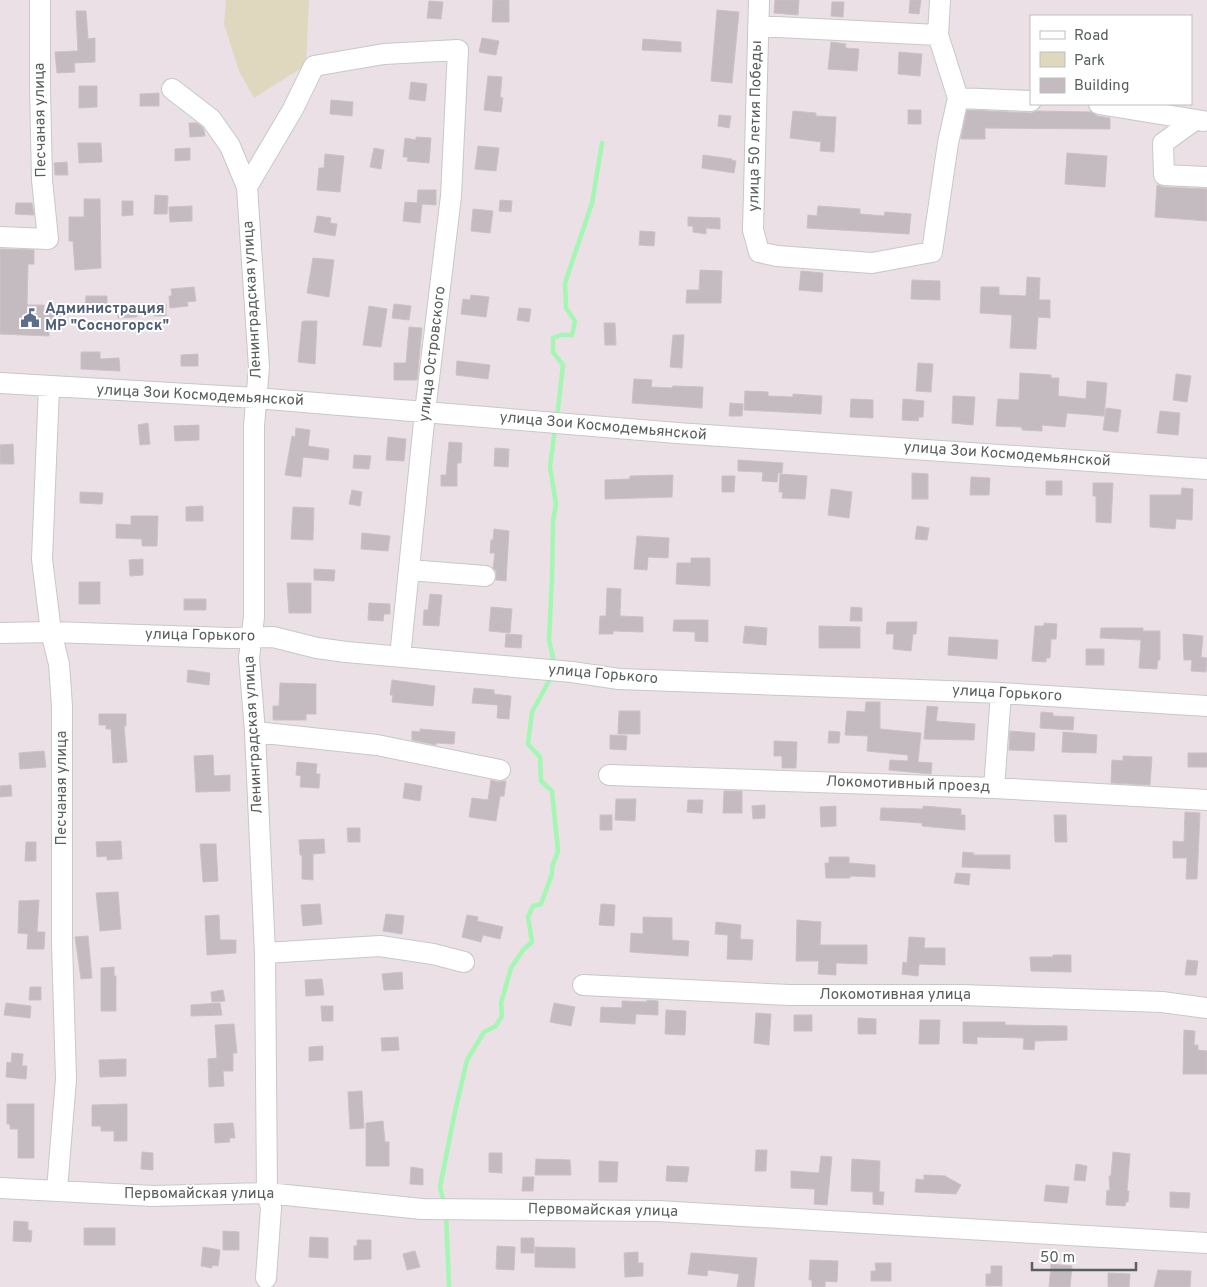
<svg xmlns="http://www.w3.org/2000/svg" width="1207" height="1287" font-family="Overpass,sans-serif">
	<rect width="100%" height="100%" fill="#ebe0e5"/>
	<path fill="#e0d8be" d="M226,0H309L306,65L254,98L239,71L224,24Z"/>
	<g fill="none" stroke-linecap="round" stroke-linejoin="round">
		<path stroke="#a4f6b3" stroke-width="4.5" d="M557,417L563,365L553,352V338L561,335H572L575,321L566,308L565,283L592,203L602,143
			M552,666L553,657L549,640L552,578L553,521L556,504L550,467L555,428
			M444,1203L440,1187L454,1116L467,1060L484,1032L496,1026L502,1016L501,1003L511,968L523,950L532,942L528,917L533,906L541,904L552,874V867L558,851L552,791L541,781L540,757L528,744L532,712L549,681L550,676
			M446,1213L449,1287"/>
	</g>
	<path fill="#c3bbc0" stroke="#cebfc8" d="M493,0H509V22H492Z
		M775,0H799L798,15L774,13Z
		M910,0H921L919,14L909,13Z
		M429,1L443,2L441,19L427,18Z
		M832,2H844L843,17L831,16Z
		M717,10L739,12L732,83L711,81Z
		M76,11H86L88,39L95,38V62L74,63L75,72L57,73L55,52L78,51Z
		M482,38L499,41L496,55L479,52Z
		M643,39L681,42V52L642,50Z
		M831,42L846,44L845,48L859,49L857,71L828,69Z
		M899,52L922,54L920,76L898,74Z
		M488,76L502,77L500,97L503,98L501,112L484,110Z
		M411,82L427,84L425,101L409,99Z
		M79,86H97V107L79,108Z
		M159,93V106H140V94Z
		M331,100L353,102L352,116L330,114Z
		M908,110H921V124H908Z
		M967,110L1031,113L1037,111L1091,112L1097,116L1110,118V129L985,128V139H961Z
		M793,111L816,113V116L836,117L834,152L820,151L821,142L790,138Z
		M719,115L731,116L729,128L718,126Z
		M189,123H197L202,127L204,130L205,136L190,137Z
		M416,137L431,138L429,163L407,161L408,157H403L405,138L416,140Z
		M78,143H101L102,162L79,163Z
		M478,146L499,148L496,171L475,169Z
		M190,148V160L175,161V149Z
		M374,148L384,150L381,169L370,167Z
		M1067,153L1107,156L1105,187L1065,184Z
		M325,154L344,156L340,192L317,190L319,168H324Z
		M703,155L732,159L731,160L736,161L734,173L702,168Z
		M67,162L68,175H55L54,163Z
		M1157,185L1163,187L1207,189V221L1155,217Z
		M418,190H436V205L422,204L420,223L403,221L405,202L417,203Z
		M155,195L168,196L167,214H154Z
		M84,199H100L101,268L75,270L73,241H69V217H84Z
		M500,200L512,201L511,212L499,211Z
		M122,201H133V215L122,216Z
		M16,203H32L34,215L15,214Z
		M192,206V221L170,222L169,207Z
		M818,206L860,209V214L884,216L885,212L911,214L909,234L807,228L808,215L817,216Z
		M473,209L493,211L490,233L471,231Z
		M317,216L331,218L330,223L337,224L335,236L314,232Z
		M688,217L720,218V229L706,228V234L693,232V226H688Z
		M640,231L655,232L654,246L639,245Z
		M0,249L34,250V264H28L27,305H44V312H60V323H49V336L0,334Z
		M313,258L334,260L329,297L307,293Z
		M700,270L722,271L721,303H686L687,290H699Z
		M801,271L823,273L822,292L799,290Z
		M1027,277L1040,278L1039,300H1050V318L1038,317L1036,349L1010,348L1012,315L980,313L981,287H999V295L1026,296Z
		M912,280L940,281V300L911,299Z
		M194,287L196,301L187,302L188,306L170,308L169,296H172L171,289Z
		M471,295L489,297L486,317L461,314L463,299L470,300Z
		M86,296H107V309L85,308Z
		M155,304H166V316H154Z
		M394,304L411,306L409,320L392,318Z
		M369,306L387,309L381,347L363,345Z
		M117,307H137V317L118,318Z
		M519,308L531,309L529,322L517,320Z
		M304,321H317L315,364L298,362L302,322Z
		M604,323H615L616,345H605Z
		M409,327L422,328L417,380H394V363H406Z
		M673,335H684L682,368L670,367Z
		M81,352H100V359L119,358L120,371L81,369Z
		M198,354V366H181V355Z
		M457,361L490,365L488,379L456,375Z
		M918,363L933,364L931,392L916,391Z
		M1020,373L1051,375V378H1059L1058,396L1086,399L1087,381L1107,383L1104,416L1067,413L1065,427L1042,425V431L1022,430V427L996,426L998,399L1019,400Z
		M1176,374L1191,376L1187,402L1173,400Z
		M634,379L652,380L651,387L672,388L673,386L703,387L702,408L632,403Z
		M745,391L768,392V396L793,397V394L822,396L821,414L744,410Z
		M953,396L975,397L973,425L952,423Z
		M851,399L873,400V418L850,417Z
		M903,399L924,401L923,417H919L918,421L902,420Z
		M730,403L743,404L742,416H729Z
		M1106,408L1121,410L1118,432L1103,430Z
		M1160,411L1180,413L1178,435L1157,433Z
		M148,423L150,444L140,445L138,425Z
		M199,425V440L175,441L174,426Z
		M296,428L310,430L308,446L329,449L328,460L303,457L301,477L285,475L292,436L295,437Z
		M388,437L406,439L404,461L386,460Z
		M449,442L462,443L461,463H457V486H441V475H446Z
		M13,444L14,464H0V445Z
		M495,448L509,449L508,467L494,466Z
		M354,455L371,456L369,469L353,468Z
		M738,460L783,463L782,473H778L777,482L762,481L763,472L738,471Z
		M912,473L928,474V499H912Z
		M780,474L807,476L805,499L782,498L783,492H779Z
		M673,475L672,497L605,499V480L630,479V476Z
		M722,476H735L734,492H722Z
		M971,477L990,478L989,495H970Z
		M1046,481H1062V495H1046Z
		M1093,483H1113L1111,523L1096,522V496H1093Z
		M1182,488L1193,489L1192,520L1176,519L1175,529L1150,527V495H1181Z
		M831,489L852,492L849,518L828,515Z
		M352,490L362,492L360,506L349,504Z
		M80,492L103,493L102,504L80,503Z
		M203,506V521H186V507Z
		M293,507L314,508L313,540L291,539Z
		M131,516H158L157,546H142V539L116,538V524L131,525Z
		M917,526L929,528L927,540L915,539Z
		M494,529L509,531L506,581L496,580V571L493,568L495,553H490L491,540H493Z
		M362,533L390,536L388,551L361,549Z
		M637,536L669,538L668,558L648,557L647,570L634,569Z
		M691,558H710V586L676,584L677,563H691Z
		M143,559V575L130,576L129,560Z
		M314,569L335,570L334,581L314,580Z
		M79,582H100V604H79Z
		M287,583H311V613H289Z
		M607,588L621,589L620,616L643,617V632L613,631V634H599L600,616H606Z
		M430,594L442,595L439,626L423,625L424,610H428Z
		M184,599H206V610H184Z
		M369,603L390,604V614H384L383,621L368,620Z
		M491,607L512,609L510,633L489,631Z
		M851,607L862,608V621H850Z
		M674,620H708V642L695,641V632L673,631Z
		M887,622H917L916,634H913L911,651L893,649L894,634H886Z
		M1044,623L1057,624L1056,639H1051L1050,658H1046V662L1032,661L1035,626H1044Z
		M745,626L767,628L766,645L743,643Z
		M819,626L860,627V648H819Z
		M1101,628H1143V631H1160V660H1158L1157,669L1139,668L1141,640L1100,638Z
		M506,634L522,635L521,648L505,647Z
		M1183,634L1203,636L1201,657L1207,658L1206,672L1191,671L1192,660H1184Z
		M949,637L998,640L997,659L948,655Z
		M1086,649H1104V665H1086Z
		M188,670L210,673L209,685L187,682Z
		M392,680L435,686L433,706L392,702L393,695H390Z
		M280,683L316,684V714H306V720H273V706H279Z
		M474,688L494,690V694L511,696L509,719L497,718L498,705L472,703Z
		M866,702H880V729L921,733L918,762L932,763L931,774L889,770L890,760L908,761V755L867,751L868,736L845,735L847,711L865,712Z
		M927,706L938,707L936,721L975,724L974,740L924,739Z
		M619,711H640V734H618Z
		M1041,712L1053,713V716L1074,717L1073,730L1040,728Z
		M99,714H126V726H124L127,762L113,763L111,729H106V725H99Z
		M420,729L455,732L454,744L436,743V745L412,740V731L420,732Z
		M829,731L840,732L839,743H828Z
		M1010,731L1035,733L1034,751L1009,750Z
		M1063,732L1097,735L1096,753L1062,752Z
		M610,735L627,736L626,750L610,749Z
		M774,741L797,742L796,768H782V756H774Z
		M44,751L46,767L20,769L19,753Z
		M1188,753H1207V767H1188Z
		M213,755L214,776L230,775V791L196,792L194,756Z
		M1123,756L1152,757L1150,785L1111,783L1112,760L1123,761Z
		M297,762L317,764L316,774H320L319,788L300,787L301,776L296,775Z
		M491,780L498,782L506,781L504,796H500L496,821L469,817L472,798L488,800Z
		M405,783L422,786L420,801L403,798Z
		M11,785L12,796L0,797V786Z
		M724,791H742V813H723Z
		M616,799H636L635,821L615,820Z
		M688,800H703L702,813L687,812Z
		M765,805V818L753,819L752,806Z
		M836,806V826L821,827L820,807Z
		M923,806L961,809V815H965V830L922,826V823L880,820L881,808L923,809Z
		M1185,812L1200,813L1197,879H1186L1187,858H1173V841L1184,842Z
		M600,815H612V830H600Z
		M1054,815H1066L1067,842H1055Z
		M347,828H360V842H348Z
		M324,839L325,853L313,854V880L302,879V855H300L299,840Z
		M121,841L122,859L107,860V856L97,857L96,842Z
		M26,842H36V861H25Z
		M200,844H216L218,881L203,882Z
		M963,852L974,853L973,855H1010V869L962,867Z
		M829,857H849V863L875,865V877L850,876V878H826L825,863H829Z
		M956,873L970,874L969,885L954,883Z
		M118,892L121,929L100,931L96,893Z
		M39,900L37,932H45L44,949H27L28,934L18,933L19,901Z
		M320,904L322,924L303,926L301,905Z
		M601,904L615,905L614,926L599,925Z
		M386,914L404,916L402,934L383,931Z
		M219,915L220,940H236V953L207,955L205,916Z
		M467,915L478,917L477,921L503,927L500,939L483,935L481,942L462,937Z
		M643,917L672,918V940L689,941L688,956L630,952L631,933L643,934Z
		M797,920L821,922L820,945H867V964L836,963V975L818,974L819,961H796Z
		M716,922L741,925L740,939L753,940L752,960L727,959L728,935L715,934Z
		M88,936L92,978L81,979L75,937Z
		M909,937L925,938L924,948H945V965L919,964L918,976L902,974L903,962L907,963Z
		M1053,955H1071V972L1031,971L1030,957H1053Z
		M1187,960L1198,961L1196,975H1185Z
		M114,967V976H116V1011H101V968Z
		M402,972L403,989L384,990L382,974Z
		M322,979L324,995L306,996L305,980Z
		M30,987H41V1000H29Z
		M223,990L225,1001L212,1002L211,992Z
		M647,1000L658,1001V1015L636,1014L635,1024L600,1022L601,1007L622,1008V1001L647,1002Z
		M6,1003L31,1006L30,1018L4,1015Z
		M220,1003L222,1015L191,1016V1005Z
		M554,1003L575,1007L571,1026L550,1022Z
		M321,1006H333V1021H322Z
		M666,1010L686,1011L685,1035L665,1034Z
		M756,1013L771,1014L769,1045L754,1043Z
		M794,1015H812V1031H794Z
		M858,1018L876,1019V1034H858Z
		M920,1020H940L939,1044H919Z
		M963,1022H1005V1025L1067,1026V1040L1035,1041L1034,1050L1023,1049L1024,1038L977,1037V1044L963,1043Z
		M234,1024L237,1053H233V1071H223L224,1086L209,1087L208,1059L217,1058L215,1025Z
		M1184,1030L1195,1031L1194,1045H1198V1050L1207,1051V1074H1183Z
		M398,1037L399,1050L382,1051L381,1038Z
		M323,1046V1060L309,1061V1047Z
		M12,1053L23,1054L22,1066H27L26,1079L6,1077L7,1062L11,1063Z
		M126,1059V1076L100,1077L99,1060Z
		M362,1091L364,1128L350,1129L348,1092Z
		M7,1104H34V1158H18V1129H10V1124H7Z
		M127,1104V1141H114V1131H101V1126H92V1105Z
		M383,1121L385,1142H389V1166H366V1123Z
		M233,1123L235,1138H229L230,1142L215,1143L214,1124Z
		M756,1150H767L766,1171H755Z
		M142,1152L153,1153V1170L141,1169Z
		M1113,1152L1130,1154L1127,1191H1129L1128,1202H1126L1125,1206L1106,1205L1107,1190L1110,1191L1109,1176H1111Z
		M489,1153H502V1173L489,1172Z
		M821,1156L832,1157L827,1205L814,1204L815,1189L791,1188V1171L819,1173Z
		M536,1159L570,1160L571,1175H535Z
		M852,1159L880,1161L879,1192H884L883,1205L873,1204V1192L851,1191Z
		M599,1161L618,1162L617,1182H599Z
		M1076,1164L1087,1166L1085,1181L1074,1180Z
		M667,1166L689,1167L687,1182L666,1181Z
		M411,1167L423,1169V1185L410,1184Z
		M924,1175L945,1176L961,1185L956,1194L915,1192L916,1179L924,1180Z
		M523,1177H534L533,1191H522Z
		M1046,1185L1069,1187L1067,1203L1044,1201Z
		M1170,1192L1190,1193L1189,1208L1170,1207Z
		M14,1221L28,1222V1230L32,1231L31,1242L13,1241Z
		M84,1228H115V1245H84Z
		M223,1231L239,1232V1250H223Z
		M310,1237L328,1238V1258L309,1257Z
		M521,1238H534V1253H521Z
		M357,1240H371V1259L354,1260V1246H357Z
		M497,1246L515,1247L514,1270L496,1269Z
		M203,1247L220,1250L218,1266L212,1265V1268L201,1266Z
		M535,1247L575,1248V1268L535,1267Z
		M415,1251L420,1267L407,1270L403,1254Z
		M638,1252V1263H643V1276L625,1277L624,1253Z
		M691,1253L757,1258L754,1287H737L739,1274L708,1270L707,1276L688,1274Z
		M810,1260L838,1261L837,1282L825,1281V1287H812V1280H809Z
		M875,1263H891V1281H871V1271H876Z
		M1051,1264L1072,1266L1070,1287H1049Z
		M991,1266H1002V1286H986V1274H991Z
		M1158,1270L1191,1271L1190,1287H1154Z
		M1108,1273L1130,1274L1129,1287H1108Z"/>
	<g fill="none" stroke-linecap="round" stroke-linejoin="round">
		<g stroke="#c4cac6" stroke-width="22">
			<path id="minor" d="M759,0L753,230L759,252L777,256L872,263L932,252L948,143L958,98L938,35L940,0
				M758,26L938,35
				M172,89L211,119L230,146L247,187L259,367L254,426V617L249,658L255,732L265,953L267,1193L271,1208L266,1278
				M958,98L1031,101
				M1099,104L1203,121
				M1195,120L1163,143L1164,175L1207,177
				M247,187L293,109L314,66L384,54L458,50L451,196L425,412L400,657
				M0,237L48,239L42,180L40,88V0
				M0,383L256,398L677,433L1207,469
				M49,387L42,559L51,632L59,664L62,706V943L66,1079L57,1190
				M409,570L485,576
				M0,633L51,632L229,638L273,637L317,648L346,652L572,672L619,679L1001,693L1207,706
				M255,732L377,745L500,770
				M609,775L994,788L1207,800
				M994,788L1001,693
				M265,953L380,946L433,954L464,962
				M583,985L789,995H962L1162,1002L1207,1008
				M0,1188L153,1196L267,1193L422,1209L658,1211L1207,1243"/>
		</g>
		<use href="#minor" stroke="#fff" stroke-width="20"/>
	</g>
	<defs>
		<g id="civic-bare" transform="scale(1.5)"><path d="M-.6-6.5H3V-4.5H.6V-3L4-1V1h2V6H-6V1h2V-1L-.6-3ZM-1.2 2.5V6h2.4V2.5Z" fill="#5c6f8a" stroke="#fff" stroke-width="2.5" paint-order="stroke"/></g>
	</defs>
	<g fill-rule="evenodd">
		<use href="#civic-bare" x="30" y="318"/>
	</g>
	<g text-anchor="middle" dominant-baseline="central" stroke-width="4" stroke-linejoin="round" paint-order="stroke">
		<g font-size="15" fill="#59605b" stroke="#fff">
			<text transform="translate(41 120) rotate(-91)">Песчаная улица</text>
			<text transform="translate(756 126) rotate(-89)">улица 50 летия Победы</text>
			<text transform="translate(253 300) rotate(-93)">Ленинградская улица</text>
			<text transform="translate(433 354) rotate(-83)">улица Островского</text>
			<text transform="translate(200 396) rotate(3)">улица Зои Космодемьянской</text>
			<text transform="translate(603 427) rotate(5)">улица Зои Космодемьянской</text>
			<text transform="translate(1007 455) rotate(4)">улица Зои Космодемьянской</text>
			<text transform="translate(200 636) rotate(1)">улица Горького</text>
			<text transform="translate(603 675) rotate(5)">улица Горького</text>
			<text transform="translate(1007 694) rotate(3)">улица Горького</text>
			<text transform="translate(254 735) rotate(-93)">Ленинградская улица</text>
			<text transform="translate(908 785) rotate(2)">Локомотивный проезд</text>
			<text transform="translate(62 788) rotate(-90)">Песчаная улица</text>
			<text x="895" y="995">Локомотивная улица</text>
			<text x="199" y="1194">Первомайская улица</text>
			<text transform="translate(603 1211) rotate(1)">Первомайская улица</text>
		</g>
		<g font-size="15" font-weight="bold" fill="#4e5e75" stroke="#fff" text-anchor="start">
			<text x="45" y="309">Администрация<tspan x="45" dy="17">МР "Сосногорск"</tspan></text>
		</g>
	</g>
	<rect x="1030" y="15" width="162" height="90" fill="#ffffff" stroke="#bdbfbd"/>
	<rect x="1040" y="31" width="25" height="8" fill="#ffffff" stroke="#bdbfbd"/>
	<text x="1074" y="40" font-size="15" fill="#59605b">Road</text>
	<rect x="1040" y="52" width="25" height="15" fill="#e0d8be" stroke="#bdbfbd"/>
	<text x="1074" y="65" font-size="15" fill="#59605b">Park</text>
	<rect x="1040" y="78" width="25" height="15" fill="#c3bbc0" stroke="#bdbfbd"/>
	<text x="1074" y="90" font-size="15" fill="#59605b">Building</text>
	<path d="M1032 1262v8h104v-8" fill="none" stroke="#59605b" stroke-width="2.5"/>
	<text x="1040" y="1262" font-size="15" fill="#59605b" stroke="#ffffff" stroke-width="4" paint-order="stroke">50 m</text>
</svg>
